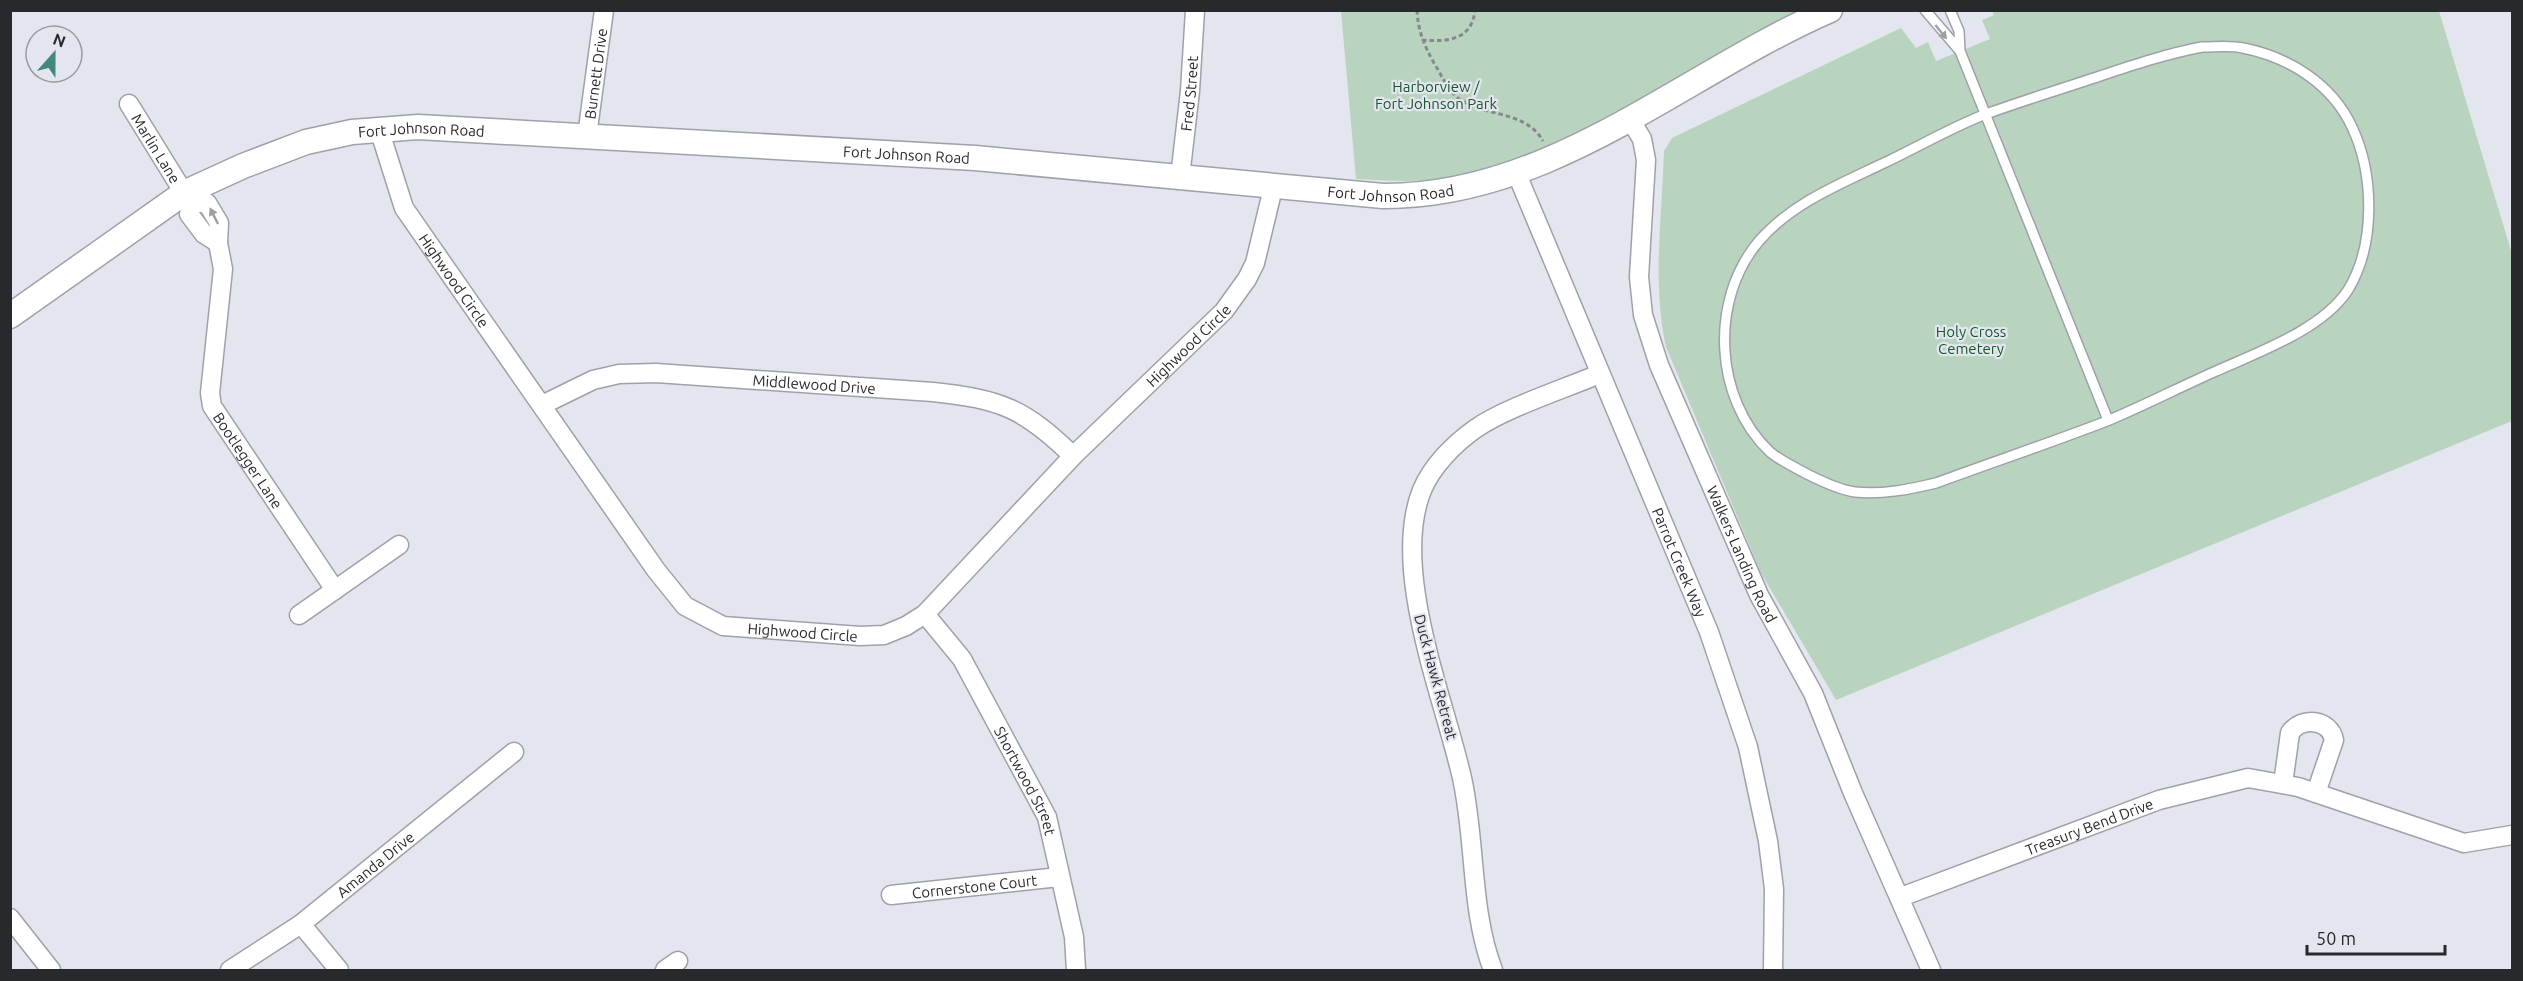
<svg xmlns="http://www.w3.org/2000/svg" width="2523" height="981" font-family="Ubuntu,sans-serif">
	<rect width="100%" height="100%" fill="#e4e6ef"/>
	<path fill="#b9d4be" d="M1341,11H1801C1731,50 1661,91 1589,127C1549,147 1506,168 1461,176C1426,183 1392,181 1356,179Z
		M1992,11H2439L2512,254V421L1836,700L1761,573L1666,347C1652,284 1662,216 1664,151L1672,138L1901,28L1916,48L1928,42L1936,61L1990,39L1982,20L1994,15Z"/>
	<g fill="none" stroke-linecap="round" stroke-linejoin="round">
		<g stroke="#9ea1a9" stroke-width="12">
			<path id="lane" d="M1925,10L1960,51
				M1950,10L1959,31L1960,51L2108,420
				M2202,47C2215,47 2230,45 2243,48C2289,57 2332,84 2352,127C2374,174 2376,244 2348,290C2322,330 2256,353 2214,372C2178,388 2143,406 2107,421C2050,443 1993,462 1936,483C1911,489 1882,495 1855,492C1840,490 1823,482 1809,475C1796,468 1781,461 1770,452C1714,399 1709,300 1759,241C1792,203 1840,184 1884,163C1918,147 1952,127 1986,114C2022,101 2058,90 2094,78C2130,66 2165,54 2202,47Z"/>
		</g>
		<g stroke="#9ea1a9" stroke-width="21">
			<g id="street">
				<path id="s1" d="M129,104L184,193L193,203H207L219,223L218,243L223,269L210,393L212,406L335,590"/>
				<path id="s2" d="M1630,119L1642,139L1646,160L1639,277L1643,315L1659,365L1759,595L1813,693L1853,793L1931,970"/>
				<path id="s3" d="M379,129L404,208L656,570L685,606L723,626L860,636L884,635L906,626L925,614L1073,456L1224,311L1247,279L1255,263L1274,184"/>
				<path id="s4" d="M587,136L604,10"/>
				<path id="s5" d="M1516,172L1709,632L1748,747L1768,841L1774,889L1773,970"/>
				<path id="s6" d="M1180,177L1190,91L1195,10"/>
				<path d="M193,203L189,214L204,234L218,243"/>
				<path id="s7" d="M542,405L593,380L619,374L656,373L933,392C1000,399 1024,408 1073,456"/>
				<path id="s8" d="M925,614L962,659L1047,817L1074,937L1076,970"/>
				<path d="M299,615L399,545"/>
				<path d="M2283,784L2290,733C2301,716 2330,719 2334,740L2316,793"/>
				<path id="s9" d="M891,895L1059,877"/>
				<path id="s10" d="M1901,897L2159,800L2248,778L2298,787L2464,843L2512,835"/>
				<path d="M10,918L51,970"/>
				<path d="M301,924L339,970"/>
				<path id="s11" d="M230,970L301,924L514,752"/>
				<path d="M665,970L678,961"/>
				<path d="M1493,970C1470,910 1476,841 1462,778C1444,698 1390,569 1422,490C1432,466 1454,444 1475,429C1505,408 1564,389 1599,374"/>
			</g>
		</g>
		<g stroke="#9ea1a9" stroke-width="27">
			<g id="secondary">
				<path id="s12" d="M10,316L184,193L243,166L306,142L352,132L418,127L975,158L1383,196C1552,197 1683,74 1830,10"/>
			</g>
		</g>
		<path stroke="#87888e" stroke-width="3" stroke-dasharray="4.5 3" stroke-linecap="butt" d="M1417,10C1418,31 1424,45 1434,63C1441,74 1447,89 1458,98C1483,117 1526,110 1543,141
			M1422,40C1446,42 1472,41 1475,10"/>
		<use href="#lane" stroke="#fff" stroke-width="9"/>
		<use href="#street" stroke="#fff" stroke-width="18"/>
		<use href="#secondary" stroke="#fff" stroke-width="24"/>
	</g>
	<defs><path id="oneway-solid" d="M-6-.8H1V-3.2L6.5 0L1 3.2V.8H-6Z" transform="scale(1.5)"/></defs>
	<g fill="#9e9fa0">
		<use href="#oneway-solid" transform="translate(1941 32) rotate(51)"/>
		<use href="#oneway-solid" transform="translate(214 216) rotate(-117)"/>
	</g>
	<g text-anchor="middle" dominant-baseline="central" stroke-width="4.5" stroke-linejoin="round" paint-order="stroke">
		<g font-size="15" fill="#28292c" stroke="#e4e6ef">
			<text stroke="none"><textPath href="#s4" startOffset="63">Burnett Drive</textPath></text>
			<text stroke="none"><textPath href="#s6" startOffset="84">Fred Street</textPath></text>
			<text stroke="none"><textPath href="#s12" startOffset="462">Fort Johnson Road</textPath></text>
			<text stroke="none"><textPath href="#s1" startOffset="52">Marlin Lane</textPath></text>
			<text stroke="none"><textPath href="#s12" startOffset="948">Fort Johnson Road</textPath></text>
			<text stroke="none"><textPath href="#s12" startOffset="1434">Fort Johnson Road</textPath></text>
			<text stroke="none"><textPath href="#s3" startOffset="171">Highwood Circle</textPath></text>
			<text stroke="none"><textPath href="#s3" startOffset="1197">Highwood Circle</textPath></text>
			<text stroke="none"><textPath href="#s7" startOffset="279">Middlewood Drive</textPath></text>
			<text stroke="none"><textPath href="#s1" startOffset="405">Bootlegger Lane</textPath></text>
			<text stroke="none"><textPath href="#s2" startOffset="459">Walkers Landing Road</textPath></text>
			<text stroke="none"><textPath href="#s5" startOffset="423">Parrot Creek Way</textPath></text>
			<text stroke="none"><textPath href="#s3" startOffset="693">Highwood Circle</textPath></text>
			<text transform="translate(1436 677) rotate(75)">Duck Hawk Retreat</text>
			<text stroke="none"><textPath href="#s8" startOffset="196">Shortwood Street</textPath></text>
			<text stroke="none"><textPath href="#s10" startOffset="201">Treasury Bend Drive</textPath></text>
			<text stroke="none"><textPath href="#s11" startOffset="180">Amanda Drive</textPath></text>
			<text stroke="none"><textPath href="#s9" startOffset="84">Cornerstone Court</textPath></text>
		</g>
		<g font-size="15" fill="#17572d" stroke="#e4e6ef">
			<text x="1436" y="86">Harborview /<tspan x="1436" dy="17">Fort Johnson Park</tspan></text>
			<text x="1971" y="331">Holy Cross<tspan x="1971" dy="17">Cemetery</tspan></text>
		</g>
	</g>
	<rect width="2523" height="981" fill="none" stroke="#28292c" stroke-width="24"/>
	<g transform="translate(54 54) rotate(21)"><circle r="28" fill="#e4e6ef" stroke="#999aa1" stroke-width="1.5"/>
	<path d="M0-4.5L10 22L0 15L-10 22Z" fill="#44887d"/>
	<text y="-9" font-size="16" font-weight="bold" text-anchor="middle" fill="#28292c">N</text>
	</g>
	<path d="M2307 945v9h138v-9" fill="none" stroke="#28292c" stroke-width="3"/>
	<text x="2316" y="945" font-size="18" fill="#28292c" stroke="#e4e6ef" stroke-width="4.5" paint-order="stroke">50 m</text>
</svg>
